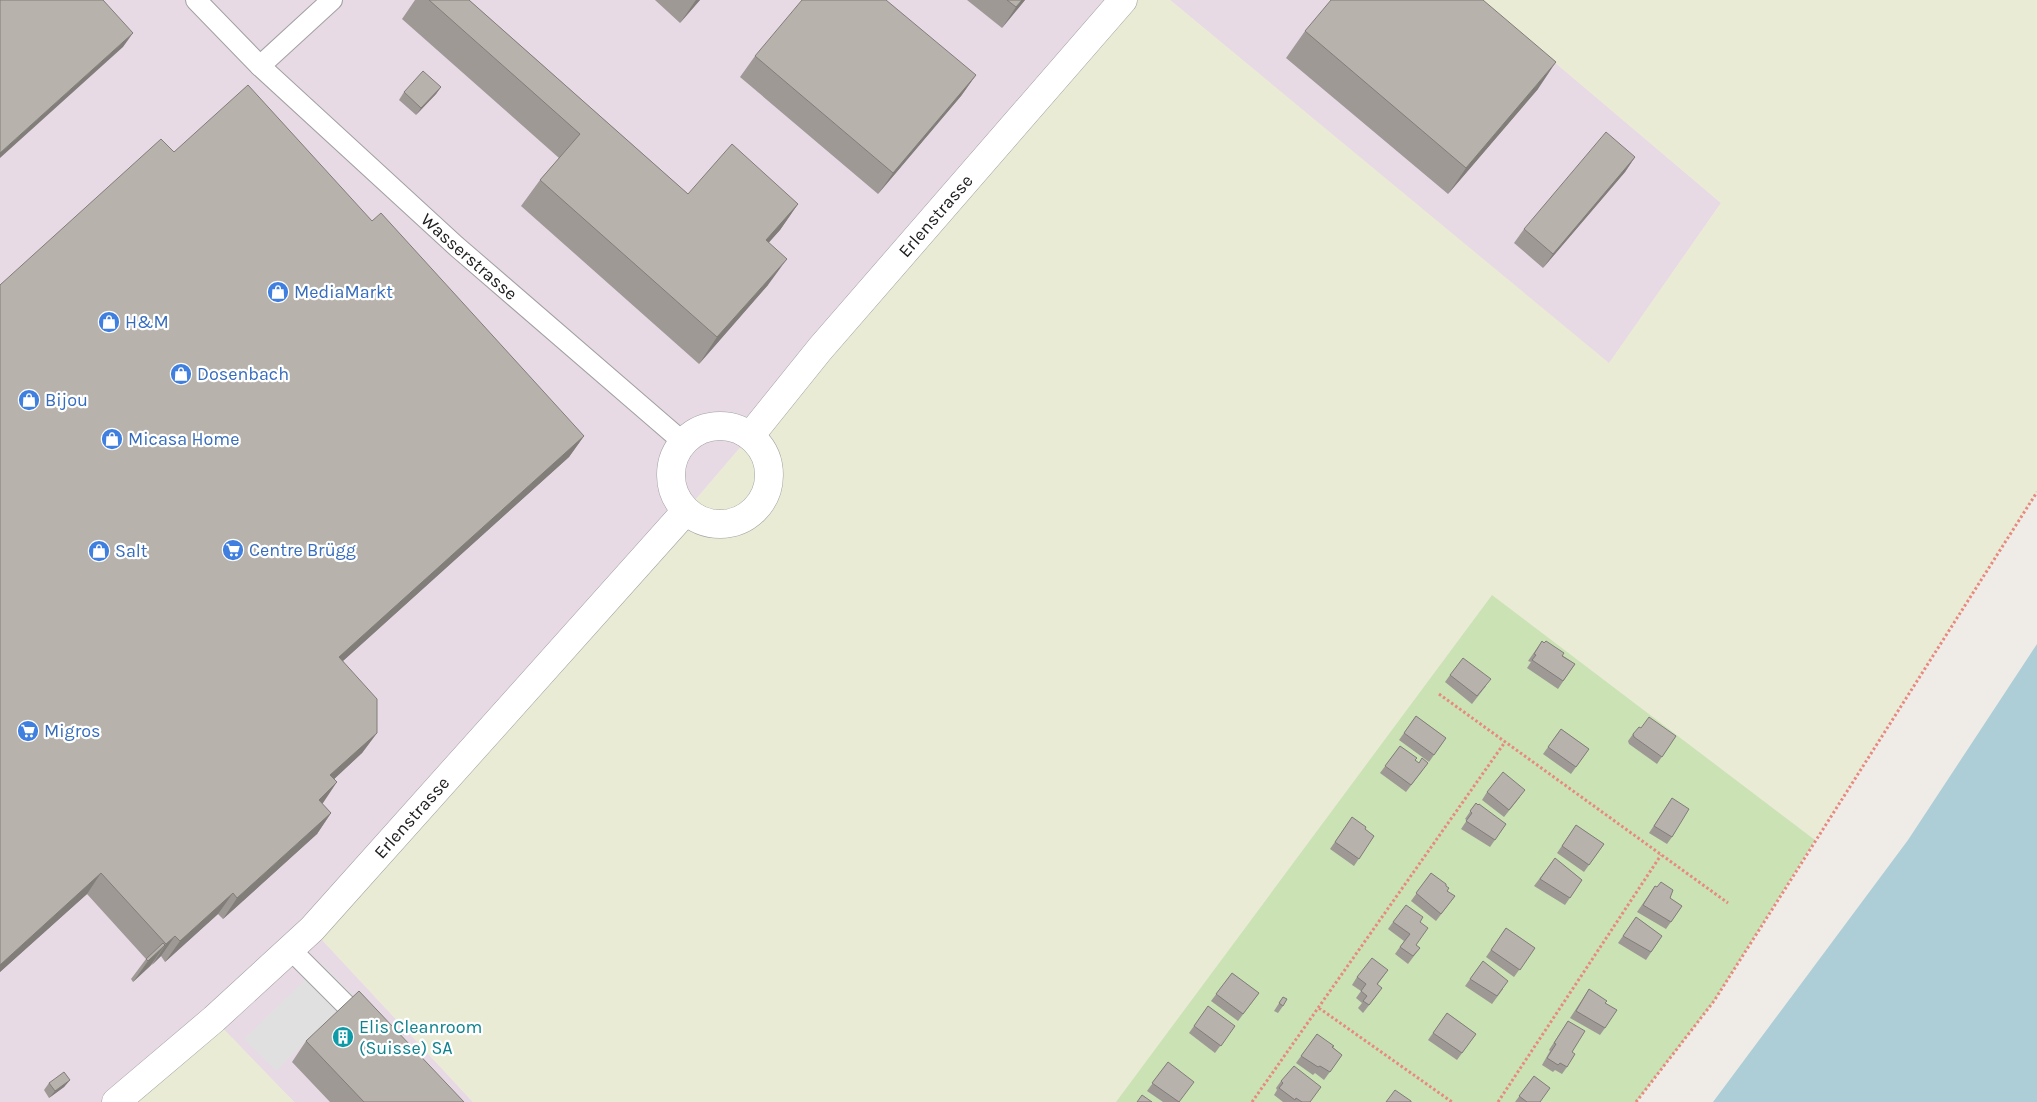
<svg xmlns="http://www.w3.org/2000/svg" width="2037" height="1102" font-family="Karla,sans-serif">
	<rect width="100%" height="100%" fill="#efece7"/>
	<path fill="#e7dae5" d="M0,0H1123L685,512L312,929L473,1102H294L214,1020L116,1102H0Z
		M1170,0H1481L1721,203L1609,364Z"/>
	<path fill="#eaebd5" d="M1123,0H1170L1609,363L1721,203L1481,0H2037V492L1815,840L1492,595L1116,1102H473L312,929L685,512Z
		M214,1019L294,1102H116Z"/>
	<path fill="#cbe2b4" d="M1492,595L1815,840L1714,1001L1636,1102H1116Z"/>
	<path fill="#e0e0e0" d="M322,963L353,995L276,1071L244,1039Z"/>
	<path fill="#adced7" d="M2037,644V1102H1713L1908,840Z"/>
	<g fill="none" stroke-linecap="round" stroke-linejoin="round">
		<g stroke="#a1a1a1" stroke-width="22">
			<g id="service">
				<path id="s1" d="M196,0L260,66L456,246L683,442"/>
				<path d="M260,66L332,0"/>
				<path d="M290,949L365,1024"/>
			</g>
		</g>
		<g stroke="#a1a1a1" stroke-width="29">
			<g id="minor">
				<circle cx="720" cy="475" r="49"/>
				<path id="s2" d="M750,436L820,349L1123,0"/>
			</g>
		</g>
		<g stroke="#a1a1a1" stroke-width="29">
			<g id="tertiary">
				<path id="s3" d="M116,1102L214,1019L312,929L685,512"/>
			</g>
		</g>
		<path stroke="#e8897f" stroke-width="3" stroke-dasharray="2.5 2.5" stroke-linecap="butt" d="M1439,694L1728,903
			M1319,1008L1452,1102
			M1252,1102L1505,742
			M1498,1102L1661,855
			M1636,1102L1714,1001L2037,492"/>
		<use href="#service" stroke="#fff" stroke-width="20"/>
		<use href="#minor" stroke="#fff" stroke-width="28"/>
		<use href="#tertiary" stroke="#fff" stroke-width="28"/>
	</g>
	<path fill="#9e9995" d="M415,0H469L688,194L798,204L780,230L769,242L768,285L699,364L521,206L540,180L559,158L402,19Z
		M655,0H700L680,23Z
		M967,0H1025L1002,28Z
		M1305,31L1538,89L1448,194L1286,58Z
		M755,56L976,75L961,96L878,194L740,77Z
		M441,87L436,94L416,115L399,100L404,92Z
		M174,152L372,221L584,436L569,457L343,661L377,733L362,753L334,779L322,804L331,813L317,834L223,919L218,914L165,962L161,956L133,982L131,979L146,959L87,894L0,972V285Z
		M1635,157L1625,172L1543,268L1514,243L1524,229Z
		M1542,641L1575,664L1558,689L1527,668L1531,662L1528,661Z
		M1450,675L1486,686L1472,704L1445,682Z
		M1416,716L1446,738L1429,762L1399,740Z
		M1641,728L1676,736L1657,764L1629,744L1628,741L1633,734Z
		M1561,729L1589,749L1571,774L1543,754Z
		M1400,746L1415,760L1423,770L1406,792L1380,773Z
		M1487,792L1520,797L1504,817L1482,800Z
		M1672,798V837L1667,844L1649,833Z
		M1476,803L1506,824L1490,847L1461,829L1467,820L1465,819Z
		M1352,817L1365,829L1374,836L1354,866L1330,849Z
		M1576,825L1604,844L1584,872L1557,853Z
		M1555,858L1582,880L1565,905L1534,886Z
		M1431,873L1446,886L1447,891L1455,896L1436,921L1411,901Z
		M1655,886L1670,898L1682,906L1666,929L1637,912Z
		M1636,917L1662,936L1646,960L1618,943Z
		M1393,922H1420L1416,945L1420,948L1408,964L1395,954L1404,941L1388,929Z
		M1506,928L1535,948L1514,977L1486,957Z
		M1483,961L1503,989L1492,1004L1465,986Z
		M1388,970L1378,984L1377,995L1363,1013L1358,1008L1362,1003L1356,998L1361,991L1352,985L1357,977Z
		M1232,973L1259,993L1238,1021L1211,1001Z
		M1589,989L1605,1003V1028L1600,1035L1570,1018Z
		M1283,997V1006L1278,1013L1274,1011Z
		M1208,1006L1235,1026L1215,1053L1189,1033Z
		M1447,1013L1476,1034L1457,1060L1428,1040Z
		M1568,1021L1572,1052L1567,1067L1562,1074L1555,1070L1553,1072L1542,1065L1550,1051L1549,1050Z
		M1317,1034L1342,1055L1324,1080L1315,1073L1313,1075L1296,1063Z
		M306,1041L464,1102H330L292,1062Z
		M1168,1062L1179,1102H1163L1147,1091Z
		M1534,1076L1540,1102H1515Z
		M70,1080L64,1087L49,1098L44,1090L49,1083Z
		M1281,1081L1310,1102H1283L1274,1095L1277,1090L1276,1088Z"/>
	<path fill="#817d79" d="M696,0H700L680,23Z
		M1022,0H1025L1002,28L1016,7Z
		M133,33L123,47L0,158V153Z
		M1556,62L1538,89L1448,194L1466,168Z
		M976,75L961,96L878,194L893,173Z
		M441,87L436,94L416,115L421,108Z
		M1635,157L1625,172L1543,268L1553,254Z
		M798,204L780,230L748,266L766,240Z
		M787,259L768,285L699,364L717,337Z
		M584,436L569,457L324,678L339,657Z
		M377,733L362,753L316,796L330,775Z
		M337,782L323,803L304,820L319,800Z
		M331,813L317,834L223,919L237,898Z
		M101,873L87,894L0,972V965Z
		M233,893L218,914L165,962L180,941Z
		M175,936L161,956L152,965L166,944Z
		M165,945L150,966L133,982L148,961Z
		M70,1080L64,1087L49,1098L55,1091Z"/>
	<path fill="#b8b2ad" stroke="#817d79" d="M0,0H103L133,33L0,153Z
		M429,0H469L688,194L732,144L798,204L766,240L787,259L717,337L540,180L580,134Z
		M802,0H886L976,75L893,173L755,56Z
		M1007,0H1022L1016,7Z
		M1331,0H1483L1556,62L1466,168L1305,31Z
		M423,71L441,87L421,108L404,92Z
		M248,85L372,221L381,213L584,436L339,657L377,699V733L330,775L337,782L319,800L331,813L237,898L233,893L180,941L175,936L166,944L101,873L0,965V285L161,139L174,152Z
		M1606,132L1635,157L1553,254L1524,229Z
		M1542,641L1544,643L1546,641L1564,653L1562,656L1575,664L1563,681L1532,660L1536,655L1534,654Z
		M1463,658L1491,679L1477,696L1450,675Z
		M1416,716L1446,738L1434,755L1404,733Z
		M1649,717L1676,736L1662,757L1634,737L1633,734L1639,727L1641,728Z
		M1561,729L1589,749L1576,767L1548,747Z
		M1400,746L1417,758L1415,760L1419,763L1422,758L1428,763L1411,785L1385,766Z
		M1503,772L1525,790L1509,810L1487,792Z
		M1672,798L1689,809L1672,837L1654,826Z
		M1476,803L1478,805L1479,804L1506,824L1495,840L1466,821L1472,813L1470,811Z
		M1352,817L1366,827L1365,829L1374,836L1359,859L1335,842Z
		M1576,825L1604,844L1589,865L1562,846Z
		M1555,858L1582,880L1570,898L1540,879Z
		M1431,873L1446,884V886L1449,888L1447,891L1455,896L1441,914L1416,893Z
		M1661,882L1673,890L1670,898L1682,906L1671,922L1643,905L1655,886L1657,887Z
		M1406,905L1423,917L1420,922L1428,928L1416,945L1420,948L1413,956L1400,947L1410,934L1393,922Z
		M1636,917L1662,936L1651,952L1623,936Z
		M1506,928L1535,948L1520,970L1491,950Z
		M163,943L165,945L148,961L146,959Z
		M1372,958L1388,970L1377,984L1382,988L1369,1005L1363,1001L1367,996L1361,991L1366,984L1357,977Z
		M1483,961L1508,981L1497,996L1470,979Z
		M1232,973L1259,993L1243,1014L1216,994Z
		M1589,989L1607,1001L1605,1003L1617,1010L1605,1028L1576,1011Z
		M359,991L464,1102H364L306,1041Z
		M1283,997L1287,999L1283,1006L1279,1003Z
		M1208,1006L1235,1026L1221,1046L1194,1026Z
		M1447,1013L1476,1034L1462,1053L1433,1033Z
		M1568,1021L1585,1031L1572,1052L1575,1054L1567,1067L1560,1063L1558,1065L1547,1058L1556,1044L1554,1043Z
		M1317,1034L1334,1046L1332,1047L1342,1055L1330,1072L1320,1066L1318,1067L1301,1056Z
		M1168,1062L1194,1082L1179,1102L1152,1083Z
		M1294,1066L1321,1087L1310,1102H1302L1296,1098L1295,1100L1279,1088L1283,1083L1281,1081Z
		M64,1072L70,1080L55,1091L49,1083Z
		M1534,1076L1550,1088L1540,1102H1527L1519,1096Z
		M1395,1090L1411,1101V1102H1386Z
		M1142,1095L1152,1102H1137Z"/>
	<defs>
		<g id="shop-disc" transform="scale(1.125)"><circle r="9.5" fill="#3f7fe0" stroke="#fff"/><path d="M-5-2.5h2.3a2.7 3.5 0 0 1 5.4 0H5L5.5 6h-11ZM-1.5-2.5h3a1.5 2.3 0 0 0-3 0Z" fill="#fff"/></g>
		<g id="supermarket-disc" transform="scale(1.125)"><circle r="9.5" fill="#3f7fe0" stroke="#fff"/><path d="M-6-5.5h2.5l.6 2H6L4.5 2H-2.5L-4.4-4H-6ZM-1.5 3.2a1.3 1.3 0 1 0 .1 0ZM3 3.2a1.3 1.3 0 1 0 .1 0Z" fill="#fff"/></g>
		<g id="building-disc" transform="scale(1.125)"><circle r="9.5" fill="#0f9aa8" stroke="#fff"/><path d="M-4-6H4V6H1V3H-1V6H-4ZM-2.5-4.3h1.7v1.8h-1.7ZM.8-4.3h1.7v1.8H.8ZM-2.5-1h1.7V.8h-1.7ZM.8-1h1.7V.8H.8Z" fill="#fff"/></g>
	</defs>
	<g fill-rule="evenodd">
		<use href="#shop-disc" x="278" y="292"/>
		<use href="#shop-disc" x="109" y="322"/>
		<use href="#shop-disc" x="181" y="374"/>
		<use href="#shop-disc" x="29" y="400"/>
		<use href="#shop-disc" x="112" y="439"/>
		<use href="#supermarket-disc" x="233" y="550"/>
		<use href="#shop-disc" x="99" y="551"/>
		<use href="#supermarket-disc" x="28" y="731"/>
		<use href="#building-disc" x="343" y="1037"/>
	</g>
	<g text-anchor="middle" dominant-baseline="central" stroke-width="4.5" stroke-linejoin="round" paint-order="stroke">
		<g font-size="18" fill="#202020" stroke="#fff">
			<text stroke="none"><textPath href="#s2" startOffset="288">Erlenstrasse</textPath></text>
			<text stroke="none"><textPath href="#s1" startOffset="375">Wasserstrasse</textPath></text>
			<text stroke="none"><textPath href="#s3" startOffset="411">Erlenstrasse</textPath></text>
		</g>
		<g font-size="18" fill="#366cbe" stroke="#fff" text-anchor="start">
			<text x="294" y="292">MediaMarkt</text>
			<text x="125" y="322">H&amp;M</text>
			<text x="197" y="374">Dosenbach</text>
			<text x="45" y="400">Bijou</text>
			<text x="128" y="439">Micasa Home</text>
			<text x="249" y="550">Centre Brügg</text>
			<text x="115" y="551">Salt</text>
			<text x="44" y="731">Migros</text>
		</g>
		<g font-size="18" fill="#0d838f" stroke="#fff" text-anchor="start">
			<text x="359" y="1027">Elis Cleanroom<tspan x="359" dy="21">(Suisse) SA</tspan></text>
		</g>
	</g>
</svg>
